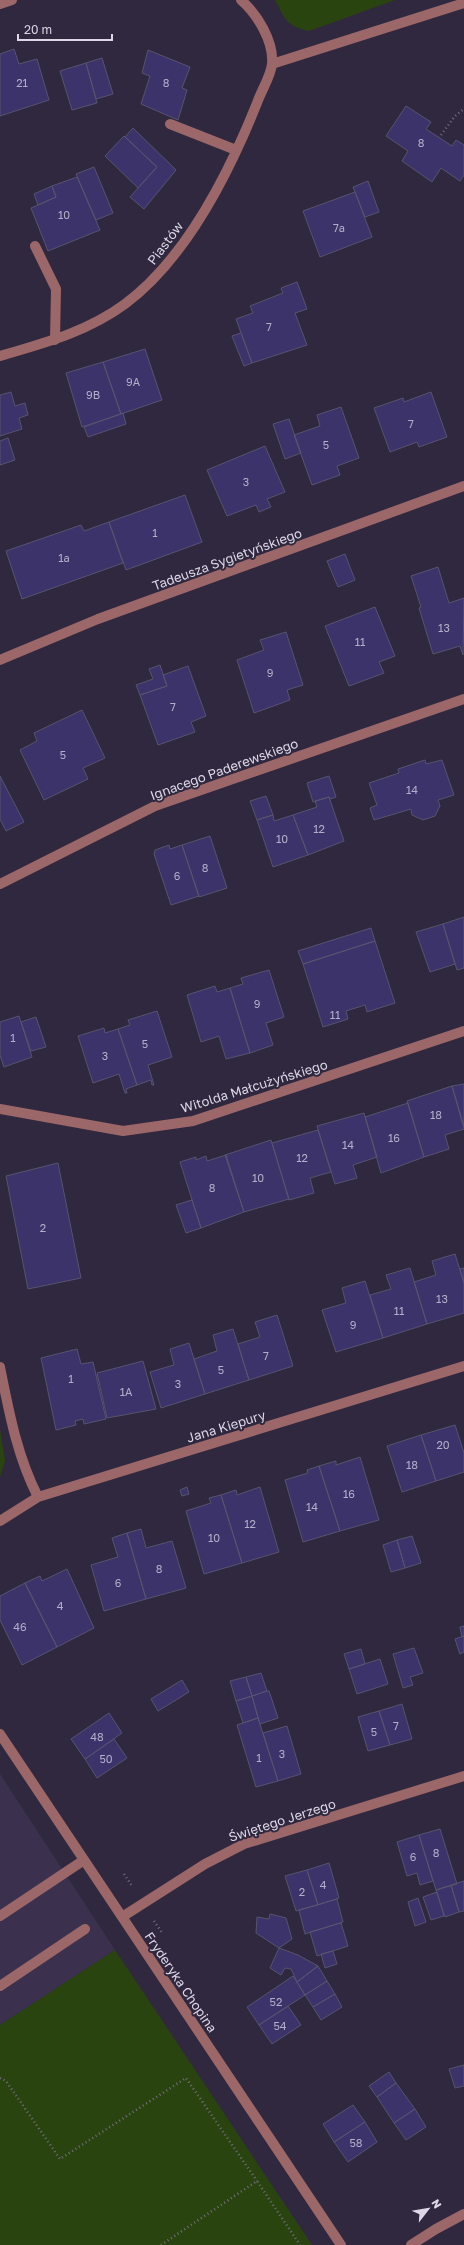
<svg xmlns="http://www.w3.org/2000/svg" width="464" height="2245" font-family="'Golos Text',sans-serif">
	<rect width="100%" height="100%" fill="#30283f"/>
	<path fill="#3b314e" d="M0,1774L115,1950L0,2025Z"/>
	<path fill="#2a440f" d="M275,0H395L309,31C286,26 285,19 275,0Z
		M0,1429L5,1461L0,1477Z
		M115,1950L312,2245H0V2025Z"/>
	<path fill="#3c336a" stroke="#56546e" d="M14,49L19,64L37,59L49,100L0,116V54Z
		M148,50L190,67L182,88L187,90L178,120L141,104L150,76L142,73Z
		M102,58L113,94L96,99L86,63Z
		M86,63L97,103L72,110L60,71Z
		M406,106L431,122L426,129L452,146L456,140L464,145V175L460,181L441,168L432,182L402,161L408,151L386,136Z
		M133,128L176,170L144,209L130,197L157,167L125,137Z
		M124,136L157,167L138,188L105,156Z
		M94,167L113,213L96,220L76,174Z
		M77,177L100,230L48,251L31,208L56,197L52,186Z
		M368,181L379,212L365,217L353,187Z
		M52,186L56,197L38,205L34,194Z
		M355,192L372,237L320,257L303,211Z
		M297,282L307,309L295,313L307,345L252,363L236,319L253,313L250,306L283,293L281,288Z
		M241,333L252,363L244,366L232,336Z
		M145,349L162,400L121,414L103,362Z
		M103,362L121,414L82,427L66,373Z
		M11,392L15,406L25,403L28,415L19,418L22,429L0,436V395Z
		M431,392L447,437L419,447L417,442L390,452L374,408L403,398L404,402Z
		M341,407L359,458L337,466L340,475L312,485L294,435L320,426L317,415Z
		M123,413L126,424L88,437L84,427Z
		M289,419L301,453L285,459L273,424Z
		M8,438L15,460L0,465V441Z
		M265,446L285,492L267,499L271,507L259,512L256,505L227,516L207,470Z
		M185,495L202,542L126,570L109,522Z
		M109,522L123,563L22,599L6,551L81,525L84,531Z
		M345,554L355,580L338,587L327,561Z
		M438,567L449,603L464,598L463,655L460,646L433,654L419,608L421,607L411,576Z
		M375,607L395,656L379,662L384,673L349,686L325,626Z
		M286,632L303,685L287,690L290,700L254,713L237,660L264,650L260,640Z
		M160,665L167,686L140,695L136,685L153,679L149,669Z
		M188,666L206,716L191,722L195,732L158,745L140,695L167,686L163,675Z
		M82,710L105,758L83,768L88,779L44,800L20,750L37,741L34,733Z
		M425,760L426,764L442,760L454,795L438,800L440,806L435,816L423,820L412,815L411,809L374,820L370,808L377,805L369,783L399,773L398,769Z
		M0,776L24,822L6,831L0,819Z
		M329,776L336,797L330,799L329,797L313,802L307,783Z
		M266,796L273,815L257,820L250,801Z
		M329,797L344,841L308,855L293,815L317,807L315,801Z
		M273,815L274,821L293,815L308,855L273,867L257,820Z
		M210,836L227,888L199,897L182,845Z
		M169,845L170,849L182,845L199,896L171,905L154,854L155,850Z
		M464,917V968L457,970L443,924Z
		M443,924L455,964L430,972L416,932Z
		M371,928L375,941L303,964L298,951Z
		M375,941L395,1003L367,1012L365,1005L346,1011L348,1019L323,1027L303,964Z
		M269,970L284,1017L266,1023L273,1045L250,1053L230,988L243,984L241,978Z
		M215,986L217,992L230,988L250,1053L226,1059L219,1036L201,1042L187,995Z
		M157,1011L172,1057L148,1065L154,1085H152L151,1080L137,1085L118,1029L130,1025L128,1020Z
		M19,1016L32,1057L4,1067L0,1055V1022Z
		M36,1017L46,1047L31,1051L21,1022Z
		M104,1028L105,1033L118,1029L137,1085L126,1089L127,1093H125L119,1074L93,1083L78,1036Z
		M464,1084V1126L452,1086Z
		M452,1086L464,1129L445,1135L449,1149L424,1157L407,1101Z
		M408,1103L424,1157L381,1173L365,1117Z
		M364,1113L377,1157L353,1165L357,1178L335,1184L317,1126Z
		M318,1130L331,1172L310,1178L314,1193L289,1200L272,1143Z
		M271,1140L289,1199L244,1212L225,1155Z
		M226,1155L244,1212L201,1228L180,1162L196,1157V1160L206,1156L207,1161Z
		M58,1163L81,1278L28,1289L6,1176Z
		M192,1200L201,1228L186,1233L176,1205Z
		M455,1254L464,1283V1313L427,1324L414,1282L436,1275L432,1261Z
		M410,1268L427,1324L383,1338L370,1295L391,1289L386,1275Z
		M464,1268V1283L460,1269Z
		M365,1281L383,1338L336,1352L322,1310L346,1303L342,1288Z
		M277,1315L293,1366L249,1380L238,1344L260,1337L255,1322Z
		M233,1329L249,1380L205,1394L194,1359L217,1351L213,1335Z
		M189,1343L205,1394L161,1408L150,1372L174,1365L170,1349Z
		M77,1349L81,1364L93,1362L106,1419L84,1424L83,1419L75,1421L76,1425L56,1430L41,1358Z
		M143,1361L156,1409L107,1418L97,1373Z
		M455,1425L464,1453V1472L436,1481L421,1435Z
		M421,1435L436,1481L402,1492L387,1446Z
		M360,1457L379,1520L340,1531L319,1466L336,1461V1465Z
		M319,1466L340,1531L303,1542L285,1480L308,1473L307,1470Z
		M187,1487L189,1494L182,1496L180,1490Z
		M260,1487L279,1552L242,1563L221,1495L236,1490L237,1495Z
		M221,1495L242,1563L204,1574L186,1511L211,1503L209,1498Z
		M141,1529L146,1548L172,1541L186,1588L146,1599L127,1533Z
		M127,1533L146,1599L104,1611L91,1565L118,1557L112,1538Z
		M412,1536L421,1563L405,1568L397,1540Z
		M397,1540L405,1568L391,1572L383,1545Z
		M67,1569L94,1628L57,1647L25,1583L40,1576L42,1581Z
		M25,1583L57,1647L22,1665L0,1620V1596Z
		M464,1626V1636L462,1637L460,1627Z
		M464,1636V1652L460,1654L455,1639Z
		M414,1648L423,1673L410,1677L413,1685L403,1688L393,1654Z
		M361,1649L365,1664L349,1669L344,1654Z
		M380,1659L388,1684L357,1694L349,1669Z
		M261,1673L267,1691L252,1696L246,1677Z
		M246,1677L252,1696L236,1701L230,1681Z
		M182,1680L189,1692L158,1711L151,1699Z
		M267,1691H269L278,1718L260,1724L252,1696Z
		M252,1696L258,1718L243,1723L236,1701Z
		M402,1704L412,1739L390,1745L379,1711Z
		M379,1711L390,1745L368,1751L358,1717Z
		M109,1713L122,1733L85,1759L71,1739Z
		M258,1718L278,1781L256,1787L237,1725Z
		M287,1726L301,1774L278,1781L263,1733Z
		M114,1739L127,1758L97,1778L85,1759Z
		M440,1829L457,1884L436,1890L419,1835Z
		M419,1835L433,1881L420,1885L417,1873L407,1876L397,1842Z
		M329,1863L339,1898L318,1905L307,1870Z
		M307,1870L318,1905L296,1911L285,1876Z
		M464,1881V1911L459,1912L451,1885Z
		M451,1885L459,1912L445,1917L436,1890Z
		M437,1892L444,1916L431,1920L423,1897Z
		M418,1898L426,1922L415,1926L408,1902Z
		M337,1899L343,1922L305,1934L299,1910Z
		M270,1914L286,1918L292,1939L279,1948L256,1933L257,1917L269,1919Z
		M341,1923L348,1946L317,1956L310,1932Z
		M279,1948L298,1955L318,1966L297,1982L291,1969L285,1968L281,1975L270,1968Z
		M333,1951L337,1964L325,1968L321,1954Z
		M318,1966L327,1981L305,1995L297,1982Z
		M293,1976L305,1995L259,2025L247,2007Z
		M327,1981L335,1994L313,2007L305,1995Z
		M335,1994L342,2007L321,2020L313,2007Z
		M288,2006L301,2025L272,2044L259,2025Z
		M464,2065V2086L455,2088L449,2069Z
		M389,2072L396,2083L377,2097L369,2086Z
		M396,2083L415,2109L394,2123L377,2097Z
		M353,2105L365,2122L334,2142L323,2124Z
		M415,2109L426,2127L406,2140L394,2123Z
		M365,2122L377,2142L348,2162L334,2142Z"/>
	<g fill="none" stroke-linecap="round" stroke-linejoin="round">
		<path stroke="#746d81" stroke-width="2.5" stroke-dasharray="1 3" stroke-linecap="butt" d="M441,135L455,116L464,109
			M124,1874L132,1886
			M154,1921L163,1934
			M0,2078L6,2081L60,2159L186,2078L257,2181
			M161,2245L257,2181L300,2245"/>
		<path stroke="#9b6768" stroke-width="10" d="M0,4L12,0
			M272,64L464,3
			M170,124L236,150
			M35,246L56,289L55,340
			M0,356C44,343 87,332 125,304C187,258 229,173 257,103C261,91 271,76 272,64C274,41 257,14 241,0
			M0,660L98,619L464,486
			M0,884L155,806L464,699
			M0,1109L123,1131L193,1121L464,1031
			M0,1367C9,1412 17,1456 38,1497
			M0,1521L38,1497L464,1366
			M0,1734L341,2245
			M0,1916L84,1860
			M122,1917L205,1864L244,1844L464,1776
			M0,1986L85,1929
			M411,2245L436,2229L464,2214"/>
	</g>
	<g text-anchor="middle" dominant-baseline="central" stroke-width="4" stroke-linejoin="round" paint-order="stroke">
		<g font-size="11" fill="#b4afc8">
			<text x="22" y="82">21</text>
			<text x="166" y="82">8</text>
			<text x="421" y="142">8</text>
			<text x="64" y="214">10</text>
			<text x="339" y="227">7a</text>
			<text x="269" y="326">7</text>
			<text x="133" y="381">9A</text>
			<text x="93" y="394">9B</text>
			<text x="411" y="423">7</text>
			<text x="326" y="444">5</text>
			<text x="246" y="481">3</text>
			<text x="155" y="532">1</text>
			<text x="64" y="557">1a</text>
			<text x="444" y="627">13</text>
			<text x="360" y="641">11</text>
			<text x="270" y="672">9</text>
			<text x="173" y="706">7</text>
			<text x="63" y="754">5</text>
			<text x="412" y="789">14</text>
			<text x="319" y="828">12</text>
			<text x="282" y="838">10</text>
			<text x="205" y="867">8</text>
			<text x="177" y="875">6</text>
			<text x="257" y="1003">9</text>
			<text x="335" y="1014">11</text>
			<text x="13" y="1037">1</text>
			<text x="145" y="1043">5</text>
			<text x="105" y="1055">3</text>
			<text x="436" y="1114">18</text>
			<text x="394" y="1137">16</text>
			<text x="348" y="1144">14</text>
			<text x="302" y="1157">12</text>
			<text x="258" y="1177">10</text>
			<text x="212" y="1187">8</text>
			<text x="43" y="1227">2</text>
			<text x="442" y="1298">13</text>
			<text x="399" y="1310">11</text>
			<text x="353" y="1324">9</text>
			<text x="266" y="1355">7</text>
			<text x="221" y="1369">5</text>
			<text x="71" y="1378">1</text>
			<text x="178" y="1383">3</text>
			<text x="126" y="1391">1A</text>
			<text x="443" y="1444">20</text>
			<text x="412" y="1464">18</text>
			<text x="349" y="1493">16</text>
			<text x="312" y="1506">14</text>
			<text x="250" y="1523">12</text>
			<text x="214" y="1537">10</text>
			<text x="159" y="1568">8</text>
			<text x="118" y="1582">6</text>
			<text x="60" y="1605">4</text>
			<text x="20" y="1626">46</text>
			<text x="396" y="1725">7</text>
			<text x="374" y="1731">5</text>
			<text x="97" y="1736">48</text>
			<text x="282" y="1753">3</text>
			<text x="259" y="1757">1</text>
			<text x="106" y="1758">50</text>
			<text x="436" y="1852">8</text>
			<text x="413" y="1856">6</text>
			<text x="323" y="1884">4</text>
			<text x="302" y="1891">2</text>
			<text x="276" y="2001">52</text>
			<text x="280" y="2025">54</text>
			<text x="356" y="2142">58</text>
		</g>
		<g font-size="13" fill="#dcd8e7" stroke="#30283f">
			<text transform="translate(165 243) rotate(-53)">Piastów</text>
			<text transform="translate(227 559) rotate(-20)">Tadeusza Sygietyńskiego</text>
			<text transform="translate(224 769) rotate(-20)">Ignacego Paderewskiego</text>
			<text transform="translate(254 1086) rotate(-17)">Witolda Małcużyńskiego</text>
			<text transform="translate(226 1426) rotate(-17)">Jana Kiepury</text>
			<text transform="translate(282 1820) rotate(-18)">Świętego Jerzego</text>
			<text transform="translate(181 1982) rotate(56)">Fryderyka Chopina</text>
		</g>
	</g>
	<g transform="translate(428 2209) rotate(59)" stroke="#30283f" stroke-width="3" paint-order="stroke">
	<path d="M0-3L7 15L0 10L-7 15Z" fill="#dcd8e7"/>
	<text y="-6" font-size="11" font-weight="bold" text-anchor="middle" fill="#dcd8e7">N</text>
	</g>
	<path d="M18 34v6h94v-6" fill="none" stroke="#dcd8e7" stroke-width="2"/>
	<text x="24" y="34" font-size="12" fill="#dcd8e7" stroke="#30283f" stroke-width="3" paint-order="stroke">20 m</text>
</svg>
